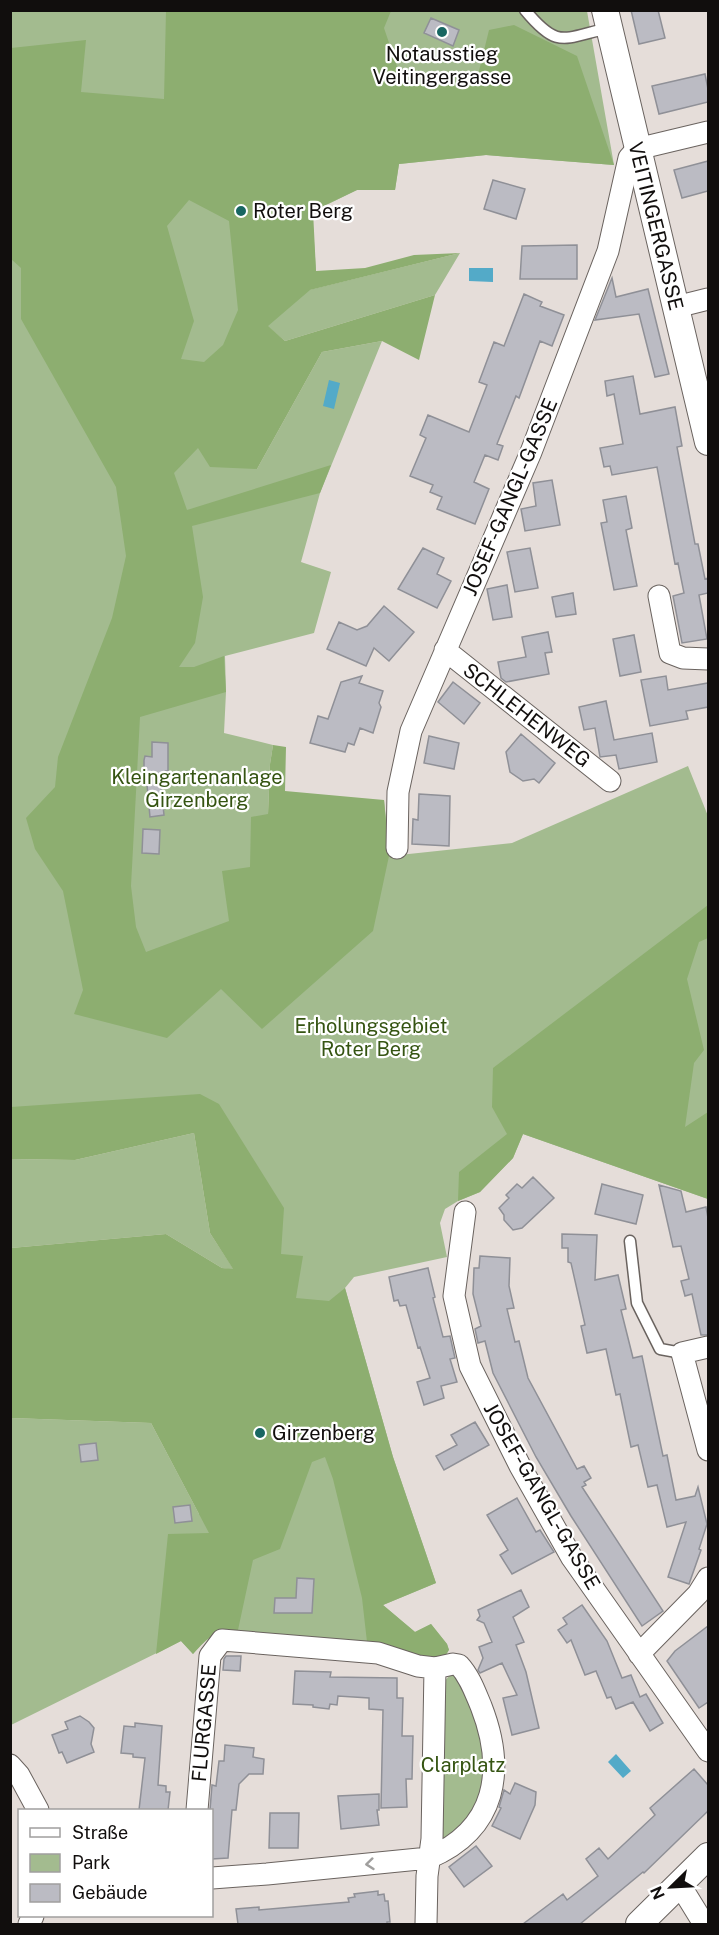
<svg xmlns="http://www.w3.org/2000/svg" width="719" height="1935" font-family="'Public Sans',sans-serif">
	<rect width="100%" height="100%" fill="#e5ddd9"/>
	<path fill="#a3bb8f" d="M10,11H587L614,165L486,155L399,164L395,190H357L312,212L316,271L309,290L460,253L435,295L285,341L267,326L257,469L322,352L382,341L320,493L301,562L331,572L314,633L225,656L226,692L224,733L273,745L270,764L268,814L384,800L390,856L512,843L688,766L708,816V1199L523,1134L513,1158L480,1192L458,1201L445,1209L440,1223L447,1257L354,1277L345,1288L393,1457L436,1583L383,1605L415,1632L431,1624L447,1644L449,1650L237,1636L238,1630C214,1633 209,1636 193,1654L181,1641L11,1725V1418L151,1423L199,1514L304,1432L207,1112L11,1134Z
		M194,1133L210,1233L234,1270L222,1268L166,1234L11,1248V1159L75,1160Z
		M454,1674L467,1692L486,1758L480,1799L458,1829L437,1844L442,1684L450,1675Z"/>
	<path fill="#8dae70" fill-rule="evenodd" d="M166,11H391L384,28L403,84L450,85L479,71L489,30L514,25L577,56L614,165L486,155L399,164L395,190H357L313,211L316,271L365,268L414,255L460,253L310,290L268,326L285,341L435,295L419,360L382,341L322,352L257,469L210,467L198,448L174,473L187,510L331,465L320,493L192,526L203,597L195,643L179,667H194L224,656L226,692L140,717L131,886L136,927L146,952L229,921L222,871L250,867L251,817L268,814L270,764L273,745L286,747L285,791L384,800L389,856L373,931L262,1029L221,989L167,1038L74,1014L83,990L63,891L35,849L26,818L55,787L58,757L112,618L126,556L116,487L21,319V268L11,259V48L86,40L81,92L164,99ZM189,200L229,221L238,310L223,345L204,362L181,359L194,321L167,226Z
		M708,905V938L699,942L687,979L704,1050L694,1063L685,1127L708,1112V1199L523,1134L513,1158L480,1192L458,1201L459,1172L507,1134L492,1107L493,1068Z
		M200,1094L219,1104L284,1208L281,1254L303,1256L296,1298L329,1301L345,1288L393,1457L436,1583L383,1605L415,1632L431,1624L447,1644L449,1650L446,1655L428,1661L367,1642L362,1598L333,1479L325,1457L312,1462L280,1549L253,1560L238,1630C213,1633 210,1635 193,1654L181,1641L156,1654L168,1534L209,1533L151,1423L11,1418V1248L166,1234L222,1268L233,1269L210,1233L194,1133L75,1160L11,1159V1107Z"/>
	<path fill="#53aac8" d="M469,268H493V282L469,281Z
		M329,380L340,383L334,409L323,406Z
		M616,1754L631,1771L623,1778L608,1762Z"/>
	<path fill="#bbbbc3" stroke="#8f9097" stroke-width="1.5" d="M631,10H658L665,38L639,44Z
		M431,18L459,30L453,46L424,33Z
		M705,74L708,89V102L659,114L652,86Z
		M708,161V191L682,198L674,170Z
		M493,180L525,189L516,219L484,209Z
		M577,245V279H520L522,246Z
		M612,278L616,297L648,289L669,374L655,377L639,314L595,320Z
		M524,294L542,302L540,306L564,315L552,346L540,341L519,398L516,396L497,444L503,446L498,460L485,455L474,482L489,489L475,524L437,509L442,497L430,492L433,485L410,476L426,438L420,435L428,415L469,432L487,385L479,382L494,342L504,346Z
		M633,376L640,414L675,407L682,446L677,447L695,544H698L705,579L708,578V593L699,595L707,639L682,643L673,596L684,593L678,563L675,564L657,467L612,475L610,466L604,467L600,448L623,444L614,394L607,396L605,381Z
		M552,480L560,525L525,531L521,509L536,506L533,483Z
		M626,496L632,528L626,530L637,586L614,590L601,523L607,522L603,500Z
		M423,548L444,558L437,574L451,581L437,608L398,589Z
		M530,548L538,588L515,592L507,552Z
		M507,585L512,617L493,620L487,589Z
		M573,593L576,614L556,617L552,597Z
		M384,606L414,632L389,661L374,648L366,666L327,649L339,622L357,630L367,626Z
		M548,632L552,652L545,653L549,674L506,682L501,678L498,662L526,657L522,637Z
		M634,635L641,672L620,676L613,639Z
		M362,676L359,683L383,691L379,703L381,707L373,733L360,728L354,745L348,743L345,752L310,743L318,716L328,719L341,682Z
		M666,676L668,690L708,683V707L686,711L688,719L650,726L641,680Z
		M453,682L480,703L464,724L438,702Z
		M606,701L614,740L652,733L657,762L619,769L616,755L600,757L595,728L584,730L579,707Z
		M521,734L555,763L539,783L534,779L523,781L510,772L506,752Z
		M429,736L459,743L454,769L424,763Z
		M152,742L168,743V771H165V787H161L164,815L150,817L147,785H144V760L145,756L152,757Z
		M419,794L450,796L449,846L412,844L413,819L418,820Z
		M143,829L160,830L159,854L142,853Z
		M533,1177L554,1198L522,1228L513,1230L504,1220V1215L499,1208L509,1198L506,1195L517,1184L522,1188Z
		M602,1184L643,1195L636,1224L595,1214Z
		M659,1185L681,1191L686,1212L706,1207L708,1218V1335H701L692,1294L685,1296L681,1281L689,1279L681,1246L673,1247Z
		M562,1234L597,1235L595,1280L618,1275L626,1309L621,1310L633,1358L642,1356L663,1456L667,1455L676,1500L695,1496L698,1487L707,1524L699,1549L701,1550L689,1584L668,1577L686,1522L667,1527L657,1485L648,1487L638,1445L631,1447L620,1394L616,1395L606,1349L587,1353L581,1326L585,1325L571,1263L568,1262V1248H562Z
		M480,1256L510,1258L509,1286L514,1308L507,1309L515,1342L519,1341L528,1378L577,1469L584,1466L591,1478L584,1482L586,1485L582,1487L663,1611L642,1626L571,1516L536,1457L493,1373L485,1341L478,1343L475,1329L481,1326L473,1294L474,1268H479Z
		M428,1268L435,1297L433,1298L443,1337L450,1336L455,1358L450,1359L457,1382L441,1386L444,1398L424,1405L417,1382L430,1378L420,1347L418,1348L406,1305L400,1306L398,1300L394,1301L389,1277Z
		M475,1422L489,1445L444,1470L436,1456L457,1445L451,1435Z
		M96,1443L98,1460L81,1462L79,1445Z
		M517,1498L536,1532L540,1530L554,1552L512,1574L500,1555L508,1550L487,1515Z
		M190,1505L192,1521L175,1523L173,1507Z
		M297,1578L314,1579L312,1613H274L275,1598H296Z
		M521,1590L529,1607L513,1617L524,1642L516,1645L526,1672L539,1728L512,1735L503,1698L517,1695L502,1663L480,1673L478,1670L483,1658L479,1647L492,1642L484,1623L477,1620L480,1616L478,1610Z
		M582,1605L607,1641L622,1678L631,1675L640,1697L646,1694L663,1723L650,1731L633,1702L616,1709L611,1697L607,1698L596,1671L585,1675L571,1640L567,1643L558,1630L567,1624L563,1618Z
		M708,1626V1702L699,1708L667,1661L675,1651Z
		M226,1656H241L240,1671L223,1670L224,1659Z
		M295,1671L331,1672L330,1677L397,1678V1698H403L402,1736H413L412,1779H406L407,1807L381,1808L383,1710L369,1709V1698L338,1696L337,1705L330,1704L329,1709L313,1707V1705L293,1704Z
		M80,1716L89,1722L94,1728L91,1744L94,1752L67,1763L62,1752L59,1753L52,1735L68,1729L65,1722Z
		M135,1723L162,1726L158,1785L166,1786V1792H170L168,1810H139L145,1758L133,1757V1754L121,1753L124,1726L135,1727Z
		M225,1745L254,1748L253,1757L264,1759L263,1774H249L239,1784L236,1810H232L228,1858L212,1859V1810H210L212,1785L216,1786L219,1761H224Z
		M694,1769L708,1785V1811L644,1873L643,1872L580,1924H523L563,1894L567,1900L598,1876L586,1859L599,1848L608,1859L655,1815L650,1808Z
		M515,1783L536,1792L535,1805L520,1839L492,1826L501,1808L499,1807L504,1790L510,1794Z
		M379,1794V1810H377L379,1825L341,1829L338,1796Z
		M270,1813H299L298,1848H269Z
		M476,1846L492,1866L464,1887L449,1867Z
		M378,1891V1895L384,1894L385,1901H388L390,1922H387V1924H238L236,1909L259,1907V1910L349,1902L348,1898L355,1897L354,1894Z"/>
	<g fill="none" stroke-linecap="round" stroke-linejoin="round">
		<g stroke="#6a635f" stroke-width="13">
			<path id="service" d="M525,10C558,50 563,38 609,28
				M630,1241L637,1303L660,1349L682,1353"/>
		</g>
		<g stroke="#6a635f" stroke-width="23">
			<path id="minor" d="M676,307L708,299
				M659,596L670,653L683,658L708,659
				M445,650L610,781
				M397,848L398,792L411,731L531,452L608,251L629,158L637,149L708,132
				M465,1212L454,1296L470,1366L520,1466L572,1558L708,1751
				M708,1347L682,1353L708,1450
				M639,1654L698,1594L708,1578
				M10,1765L19,1775L38,1810
				M197,1810L210,1656L222,1640L378,1653L418,1666L435,1668L453,1664L459,1665C470,1677 475,1692 481,1706C506,1770 497,1829 429,1858L267,1874L212,1878
				M680,1885L704,1924
				M29,1924L33,1916
				M426,1924L427,1876L432,1839L435,1668"/>
		</g>
		<g stroke="#6a635f" stroke-width="28">
			<path id="tertiary" d="M605,10L708,442
				M639,1924L708,1856"/>
		</g>
		<use href="#service" stroke="#fff" stroke-width="10"/>
		<use href="#minor" stroke="#fff" stroke-width="21"/>
		<use href="#tertiary" stroke="#fff" stroke-width="26"/>
	</g>
	<defs><path id="oneway-chevron" d="M-2-3.5L2.5 0L-2 3.5" fill="none" stroke-width="1.6" stroke-linecap="round" stroke-linejoin="round" transform="scale(1.5)"/></defs>
	<use stroke="#a09f9e" href="#oneway-chevron" transform="translate(370 1864) rotate(174)"/>
	<g fill="#186662" stroke="#fff" stroke-width="2">
		<circle cx="442" cy="32" r="6"/>
		<circle cx="241" cy="211" r="6"/>
		<circle cx="260" cy="1433" r="6"/>
	</g>
	<g text-anchor="middle" dominant-baseline="central" stroke-width="4.5" stroke-linejoin="round" paint-order="stroke">
		<g font-size="20" fill="#110e0d" stroke="#fff" text-anchor="start">
			<text x="442" y="54" text-anchor="middle">Notausstieg<tspan x="442" dy="23">Veitingergasse</tspan></text>
			<text x="253" y="211">Roter Berg</text>
			<text x="272" y="1433">Girzenberg</text>
		</g>
		<g font-size="20" fill="#110e0d" stroke="#fff">
			<text transform="translate(656 226) rotate(76)">VEITINGERGASSE</text>
			<text transform="translate(510 497) rotate(-67)">JOSEF-GANGL-GASSE</text>
			<text transform="translate(527 715) rotate(38)">SCHLEHENWEG</text>
			<text transform="translate(542 1496) rotate(60)">JOSEF-GANGL-GASSE</text>
			<text transform="translate(204 1723) rotate(-85)">FLURGASSE</text>
		</g>
		<g font-size="20" fill="#355412" stroke="#fff">
			<text x="197" y="777">Kleingartenanlage<tspan x="197" dy="23">Girzenberg</tspan></text>
			<text x="371" y="1026">Erholungsgebiet<tspan x="371" dy="23">Roter Berg</tspan></text>
			<text x="463" y="1765">Clarplatz</text>
		</g>
	</g>
	<rect width="719" height="1935" fill="none" stroke="#110e0d" stroke-width="24"/>
	<rect x="18" y="1809" width="195" height="108" fill="#ffffff" stroke="#a09f9e" stroke-width="1.5"/>
	<rect x="30" y="1828" width="30" height="9" fill="#ffffff" stroke="#a09f9e" stroke-width="1.5"/>
	<text x="72" y="1839" font-size="18" fill="#110e0d">Straße</text>
	<rect x="30" y="1854" width="30" height="18" fill="#a3bb8f" stroke="#a09f9e" stroke-width="1.5"/>
	<text x="72" y="1869" font-size="18" fill="#110e0d">Park</text>
	<rect x="30" y="1884" width="30" height="18" fill="#bbbbc3" stroke="#a09f9e" stroke-width="1.5"/>
	<text x="72" y="1899" font-size="18" fill="#110e0d">Gebäude</text>
	<g transform="translate(671 1887) rotate(246)" stroke="#ffffff" stroke-width="4.5" paint-order="stroke">
	<path d="M0-4.5L10 22L0 15L-10 22Z" fill="#110e0d"/>
	<text y="-9" font-size="16" font-weight="bold" text-anchor="middle" fill="#110e0d">N</text>
	</g>
</svg>
